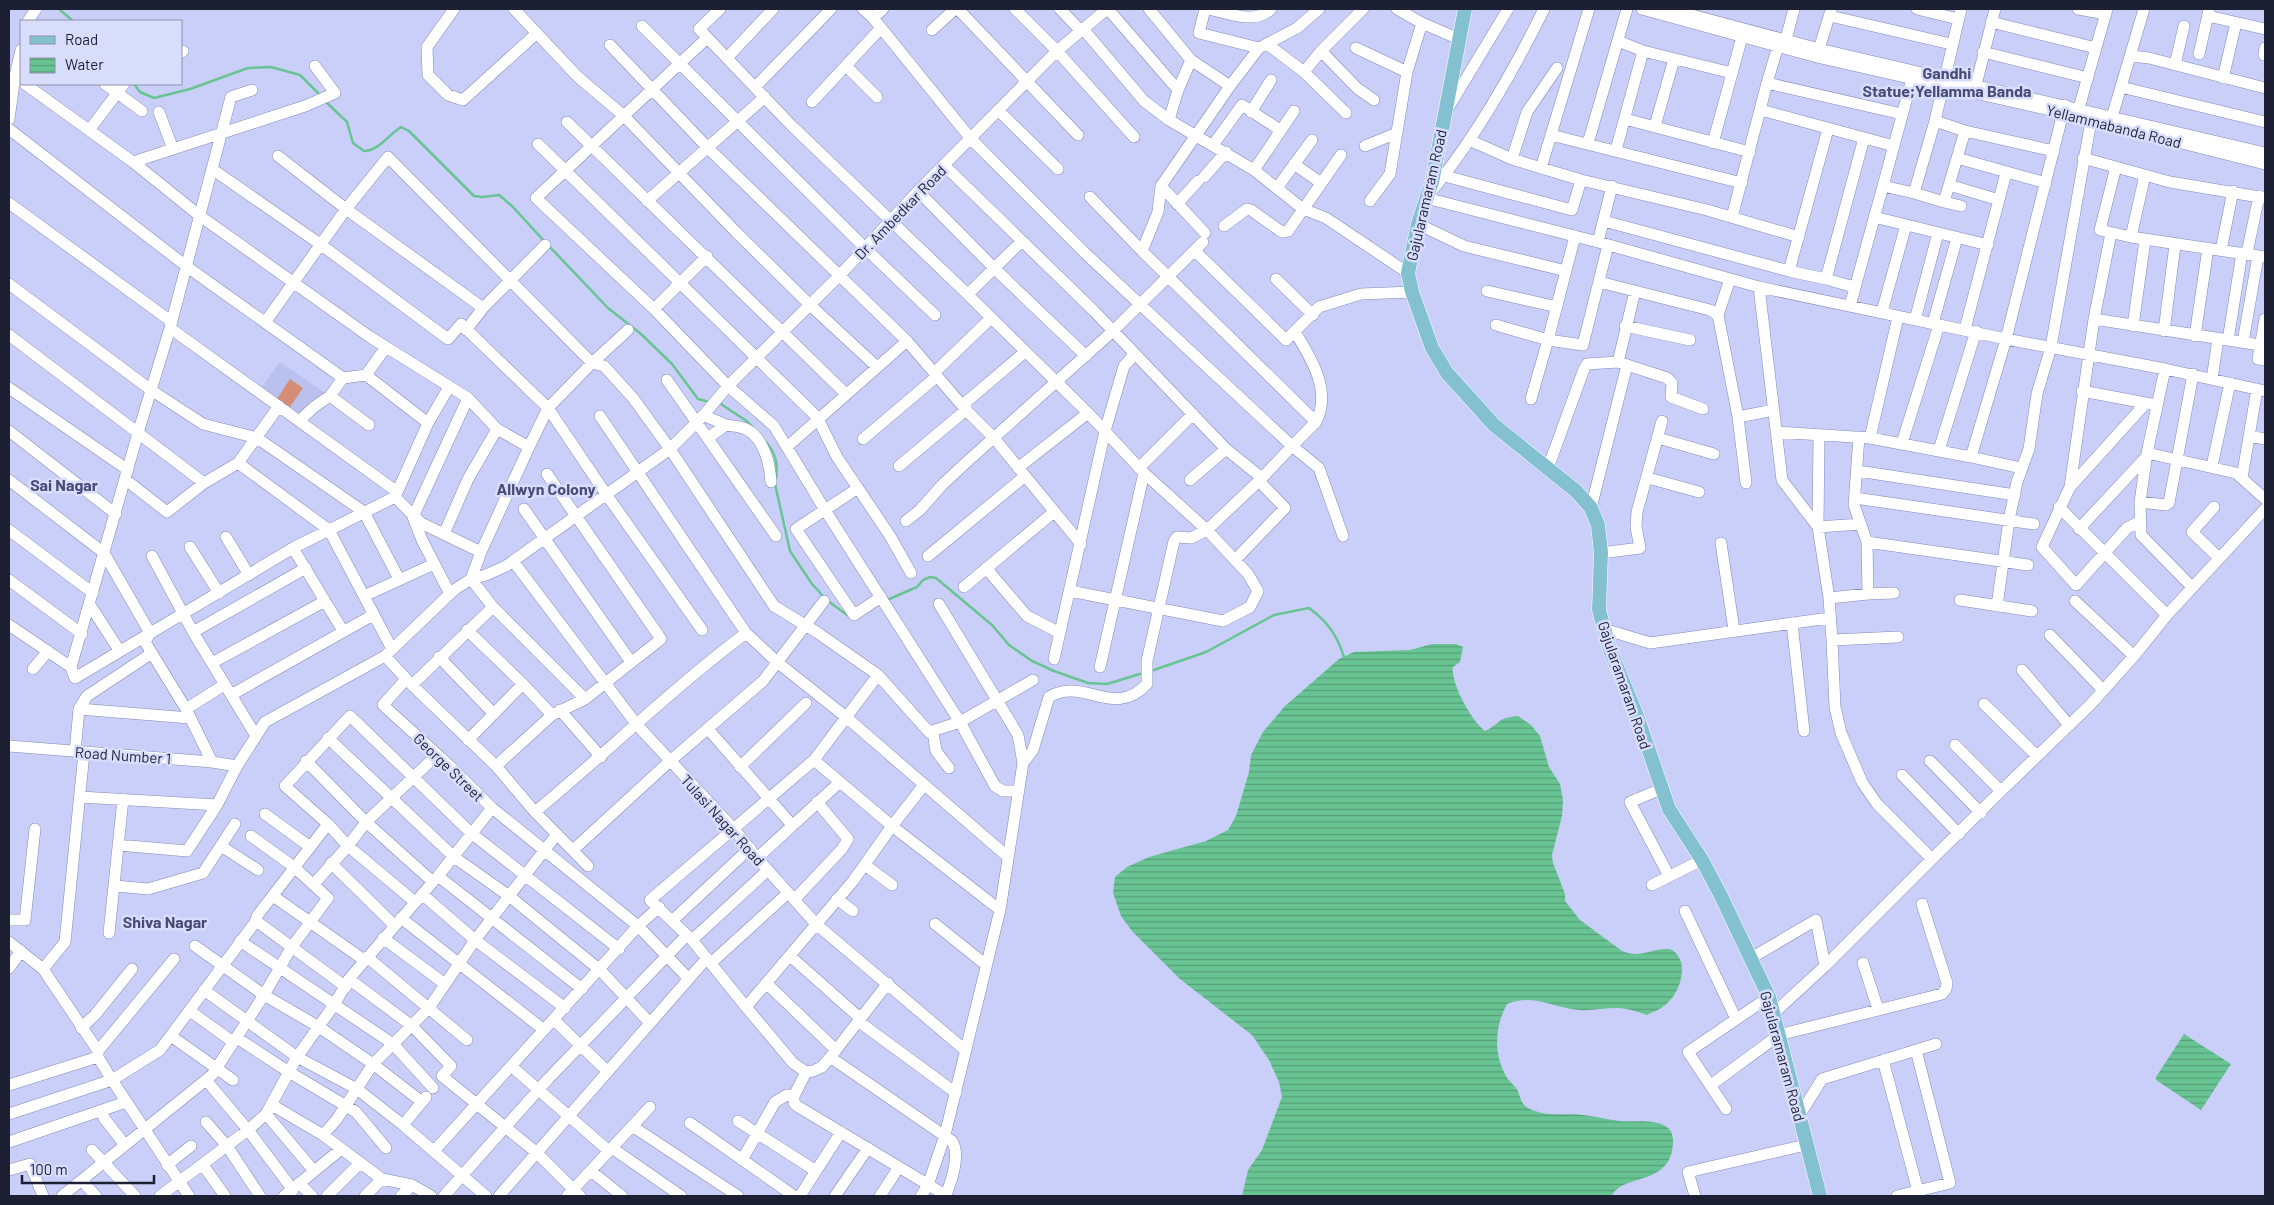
<svg xmlns="http://www.w3.org/2000/svg" width="2274" height="1205" font-family="Barlow,sans-serif">
	<defs>
		<pattern id="water-rules" width="6" height="5" patternUnits="userSpaceOnUse" patternTransform="scale(1.25)"><rect width="6" height="5" fill="#69c493"/><path d="M0 2.5h6" fill="none" stroke="#569f79"/></pattern>
	</defs>
	<rect width="100%" height="100%" fill="#c9cff8"/>
	<path fill="#bac1ee" d="M280,362L330,396L294,418L259,391Z"/>
	<path fill="#d68d75" d="M290,379L303,388L290,407L277,399Z"/>
	<path fill="url(#water-rules)" d="M1432,644H1456L1463,647L1460,662L1453,667C1450,682 1472,722 1485,731C1502,723 1496,718 1518,716L1531,725L1540,736L1549,767L1560,784L1563,800L1562,816L1552,855L1553,863L1565,894V901L1580,920L1622,951C1641,959 1651,948 1668,949C1674,949 1679,956 1681,962C1685,978 1676,999 1661,1008C1657,1011 1652,1012 1647,1015C1638,1012 1628,1008 1617,1008C1604,1008 1592,1011 1579,1010C1554,1008 1532,993 1507,1004C1495,1026 1493,1053 1506,1076C1509,1082 1515,1085 1518,1091C1521,1099 1521,1105 1530,1109C1546,1117 1566,1113 1583,1115C1595,1116 1608,1120 1620,1121C1637,1123 1675,1115 1673,1143C1671,1187 1622,1173 1612,1196H1242L1248,1170L1262,1150L1282,1097L1279,1082L1269,1060L1252,1035L1180,979L1132,931L1121,916L1113,893L1115,877L1127,867L1149,857L1206,841L1228,830L1236,816L1249,772L1251,755L1263,732L1285,706L1339,659L1354,652L1410,650Z
		M2184,1034L2231,1064L2201,1110L2156,1080V1077Z"/>
	<g fill="none" stroke-linecap="round" stroke-linejoin="round">
		<path stroke="#69c493" stroke-width="2.5" d="M59,9L73,21
			M134,84L140,92L154,98L190,89L248,68L271,67L300,75L321,96
			M326,102L347,122L353,143L364,151C380,150 388,135 401,127L409,131L474,196L483,197L499,195L513,207L544,241
			M548,245L608,308L641,334L672,364L698,399L706,401
			M721,404L748,422L754,429
			M766,442C776,454 778,463 776,478
			M775,484L790,551L812,584L824,597
			M887,600L917,587L923,580L930,577L936,578L992,625L1009,645L1032,661L1054,671L1088,683L1107,684L1143,673
			M828,601L850,617
			M1151,671L1206,652L1274,615L1309,608C1327,621 1337,635 1344,657"/>
		<g stroke="#838ab9" stroke-width="12">
			<path id="minor" d="M454,9L427,47L428,75L448,95L463,100L537,33
				M514,9L578,77L624,116L736,232L810,305L877,367
				M720,9L699,29L791,125L960,287L1088,413L1144,473L1207,530L1191,538L1177,537L1174,541L1147,661V684C1113,720 1084,676 1049,697L1033,750L1023,763
				M863,9L873,18L971,139L1086,254L1292,446L1316,422L1142,251L1090,197
				M958,9L1078,135
				M1015,9L1057,51L1134,137
				M1060,9L1081,31
				M1108,9L1178,90
				M1149,9L1191,60L1230,86
				M1205,9L1199,33L1259,48
				M1209,9C1229,13 1255,25 1271,9
				M1397,9L1422,23L1459,39
				M1544,9C1512,74 1473,142 1426,198L1598,242L1759,287L2006,339L2065,105
				M1642,9L1817,57L2063,113L2265,164
				M1917,9L1958,19
				M2078,9L2106,14
				M1673,10L1819,49L2265,153
				M1830,16L1951,44
				M2208,16L2265,29
				M873,18L883,9
				M28,21L36,9
				M1991,22L2096,48
				M642,26L865,248L935,315
				M932,30L955,9
				M1084,30L1144,101L1169,120L1254,170L1303,209L1326,218L1408,273
				M707,38L536,198L654,309L728,386L774,426L825,510L960,722L1033,680
				M1786,39L1794,9
				M1618,41L1643,51L1732,73
				M1267,44L1304,72L1346,113
				M610,45L708,148L907,341L966,410L994,438L1081,544
				M1356,48L1407,72
				M1819,49L1831,10
				M1321,51L1357,88L1374,100
				M181,52L183,51
				M1983,52L2088,78
				M2199,54L2209,10
				M2264,55L2265,48
				M2131,56L2149,58L2265,88
				M727,58L773,9
				M2175,65L2184,26
				M315,66L335,93L305,106L133,162L200,216L370,337L468,398L497,429
				M846,66L877,97
				M1304,72L1321,51L1363,9
				M2223,78L2236,23
				M1767,83L1780,39
				M25,84L133,162
				M105,84L142,111
				M1976,85L1995,9
				M755,87L831,9
				M2121,87L2265,122
				M812,102L881,28
				M1447,110L1508,9
				M1761,110L1894,146
				M999,111L1058,169
				M159,112L173,149
				M1251,112L1271,80
				M2077,115L2107,9
				M2112,117L2144,9
				M9,119L15,76L21,50
				M1625,119L1750,152
				M1169,120L1178,90L1191,60
				M1935,121L1961,9
				M567,122L846,394
				M1655,126L1674,59
				M9,129L186,266L343,378L366,375L428,423
				M90,129L124,84
				M1551,135L1742,183
				M1469,140L1512,159L1581,180L1707,210L1799,237
				M1588,143L1627,9
				M1713,143L1742,37
				M538,144L817,417L837,457L890,536L911,573
				M1213,145L1242,105L1280,130
				M1365,146L1397,133
				M1616,150L1643,51
				M278,156L346,209L388,157L592,363L604,366L633,398L670,449L774,606L818,633L878,675L929,732L960,722L995,786L1003,791H1019
				M1957,158L1965,131
				M2083,158L2170,182L2265,198
				M1512,159L1527,112L1557,68
				M1294,164L1321,183
				M945,166L1094,311L1226,449
				M2116,167L2100,230L2131,237
				M1541,168L1589,9
				M212,169L320,244L448,339L461,324L548,408L606,494L702,630
				M1254,170L1294,111
				M2145,175L2131,237L2265,257
				M1445,176L1572,210L1581,180
				M1204,177L1226,152
				M1949,185L1999,200
				M1161,186L1205,233
				M1883,186L1912,79
				M1277,188L1312,140
				M918,191L994,268L1086,356
				M1914,193L1944,202L1957,158L2046,183
				M647,201L765,97
				M1370,201L1390,174L1407,72L1422,23
				M1944,202L1961,206
				M9,203L172,322
				M1177,204L1198,181
				M1732,217L1767,83L1902,114
				M1874,217L1988,245
				M1604,221L1789,271L1826,279L1864,138
				M1418,224L1464,246L1566,271
				M1224,226L1247,209L1251,210L1279,230L1283,232L1288,231L1341,155
				M2111,233L2094,319L2070,487L2042,547L2076,585L2127,528L2139,522
				M1598,242L1612,186
				M2221,250L2233,191
				M1142,251L1158,212L1161,186L1230,86L1259,48L1297,28L1319,9
				M1195,251L1286,340L1319,307L1361,294L1412,292
				M2247,253L2259,196
				M1789,271L1828,129
				M1276,279L1313,315
				M1826,279L1854,287
				M1599,282L1710,310L1718,315L1738,417
				M9,284L151,390L203,424L257,438L364,512L399,579
				M1759,287L1782,480L1818,527L1829,598L1868,594L1867,542L1854,505L1859,437
				M1487,291L1557,307
				M1635,291L1618,362L1667,378L1672,383L1671,397L1703,409
				M968,294L1022,241
				M1850,306L1883,186L1914,193L1935,121L1965,131L2054,151
				M654,309L707,256
				M1882,312L1906,225
				M1718,315L1730,279
				M2094,319L2260,345
				M2265,319L2258,359L2265,360
				M1915,320L1938,233
				M266,321L346,209L483,308
				M1933,323L1957,238
				M1496,325L1548,340L1583,345L1608,245
				M1625,326L1690,340
				M2133,326L2145,240
				M170,328L396,491
				M1965,329L2006,173
				M466,330L483,308L545,245
				M2164,331L2175,245
				M1295,332C1311,358 1332,391 1316,422
				M9,335L204,483
				M2195,336L2208,248
				M2228,340L2242,253
				M2243,342L2258,256
				M2165,369L2147,453L2236,473L2265,499
				M366,375L386,347
				M343,378L330,396L369,425
				M2212,379L2218,339
				M667,380L776,536
				M9,388L128,470
				M2082,391L2151,404
				M1531,399L1548,340L1575,236
				M703,415L726,425L708,438
				M600,416L746,633L777,662L846,717L1008,857
				M299,421L314,407L330,396
				M726,425C732,426 740,426 746,429C764,438 770,464 771,482
				M9,431L116,514
				M1776,432L1870,438L1971,457L2006,339L2165,369L2265,391
				M1819,435L1818,527L1861,524
				M2249,436L2265,439
				M1658,438L1714,454
				M1870,438L1898,317
				M863,439L935,378V372L991,318
				M1902,443L1939,325
				M788,446L907,341
				M1939,450L1976,331
				M2147,453L2140,502L2166,505L2169,503L2193,374
				M1971,457L2021,468
				M238,463L329,530L392,649
				M899,466L966,410V402L1025,352
				M2212,466L2230,383
				M1018,468L1088,413
				M1139,468L1193,414
				M1548,468L1584,369L1587,364L1618,362
				M1858,471L2015,495
				M547,474L661,639L585,699L552,715
				M1648,478L1699,492
				M2242,478L2257,389
				M9,480L104,553L150,633L145,642L186,709L212,762
				M126,480L167,512L204,483L238,463L279,406
				M1190,480L1226,449L1262,478
				M1746,483L1738,417L1774,410
				M2070,487L2146,403
				M858,488L796,529L854,615L881,597
				M395,497L428,423L449,387
				M1855,498L2034,524
				M2140,502L2141,535L2192,587
				M2059,507L2167,615L2265,509
				M2214,507L2192,532L2219,558
				M1591,508L1627,365
				M524,509L631,662
				M906,521L920,510L942,485L970,459L1113,331L1203,242
				M2079,529L2146,457
				M9,530L93,593
				M444,534L468,479L497,429L529,447L548,408L592,363L628,330
				M226,537L249,575
				M1867,542L2028,565
				M1721,543L1734,630
				M190,547L219,593
				M293,548L343,631
				M481,552L529,447
				M1601,553L1640,548L1636,527L1637,512L1662,421
				M152,556L193,632L256,736
				M928,556L1024,477
				M1235,560L1285,508L1259,481
				M513,561L637,725L734,829L757,858L816,924L965,1050
				M986,568L1027,616L1060,633
				M9,580L82,634
				M964,587L1054,512
				M1070,591L1223,621L1250,607L1258,591L1248,574L1207,530L1262,478L1292,446L1319,468L1343,536
				M450,594L422,540L413,517L468,398
				M1868,594L1894,593
				M364,596L434,564
				M1829,598L1832,640L1898,637
				M1960,600L2032,611
				M2075,601L2134,656
				M90,605L119,650
				M1997,606L2009,520L2017,482L2029,449L2037,394L2051,347L2091,121
				M1792,623L1804,731
				M9,625L71,667L75,678L293,548L395,497L421,523L481,552L471,579L493,607L585,699
				M1604,629L1650,643L1829,618
				M467,630L523,684L552,715L496,766
				M193,632L306,568
				M2050,635L2103,690
				M1832,640L1835,707L1841,733L1862,782L1877,804L1932,859L2001,791
				M385,656L412,685L496,766L535,812L588,866
				M439,657L494,714
				M1054,659L1105,431L1124,366L1135,354
				M212,663L325,601
				M71,667L138,433L170,328L231,97L252,90
				M1100,667L1144,473
				M33,669L48,651
				M2022,670L2069,725
				M406,679L383,705L451,767L492,808L638,926L688,978
				M412,685L493,607
				M231,695L373,615
				M1984,704L2037,756
				M79,709L190,718
				M186,709L224,685
				M560,710L601,757
				M708,729L792,825
				M933,732L936,751L949,768
				M328,738L454,857L509,896L600,970L650,1023
				M468,740L523,684
				M1955,745L2001,791L2090,705L2134,656L2167,615
				M9,746L212,762L237,766
				M75,752L79,709L87,696L152,653
				M306,761L366,822L433,882
				M1930,761L1981,813
				M740,767L806,703
				M1902,775L1959,834
				M924,785L892,826L1000,910
				M1661,789L1630,802L1669,876
				M80,797L217,805
				M535,812C606,753 673,688 746,633
				M265,814L310,847
				M328,824L348,846L415,902
				M118,845L187,851L217,805L237,766L265,722L385,656L454,590L471,579L486,575L506,566L670,449L702,417L728,386L840,275L918,191L1057,51L1107,9
				M221,846L258,870
				M573,850L670,761L763,681L824,601
				M757,858L840,782
				M331,863L394,925
				M865,865L892,885
				M768,870L692,940L650,900L814,760L878,675
				M438,876L582,989
				M313,885L348,846L366,822L437,755
				M1652,885L1702,860
				M115,886L148,889L203,873L235,824
				M422,894L475,940L565,1008
				M273,896L364,960
				M837,899L853,911
				M794,900L842,849L848,839L817,802
				M1685,911L1736,1019
				M401,918L544,1030
				M9,920H25L35,829
				M673,920L750,848
				M256,921L346,987
				M935,924L986,965
				M109,933L123,799
				M383,938L445,984
				M692,940L746,1007L853,881L892,826L814,760
				M240,941L393,1044L433,1088
				M9,942L43,969L98,1051V1057L112,1080L189,1196
				M195,946L264,995L319,1027L373,1064L422,1102
				M790,956L860,1018
				M367,957L467,1040
				M1751,958L1816,920L1825,966L1932,859
				M711,963L788,893
				M1863,963L1878,1009
				M9,968L21,951
				M43,969L65,942L84,753
				M349,979L412,1026L451,1066L442,1076L536,1152L580,1196
				M766,983L836,1050
				M204,990L297,1057L357,1089L403,1125L486,1196
				M746,1007L793,1063L806,1072L813,1071L822,1067L836,1050L888,983
				M190,1011L233,1042
				M1774,1013L1825,966
				M554,1020L607,1071
				M858,1021L956,1093
				M81,1028L95,1015L132,969
				M171,1036L233,1080
				M237,1038L289,1072L356,1112L386,1148
				M98,1051L174,959
				M830,1057L952,1141C961,1155 951,1182 946,1195
				M1883,1060L1918,1191
				M511,1066L609,1151
				M806,1072L794,1096V1103L797,1106L947,1196
				M206,1080L248,1130L293,1190
				M9,1085L98,1057
				M1711,1085L1779,1035L1942,994L1946,989L1947,983L1922,904
				M272,1105L323,1135L382,1179L412,1185L431,1196
				M1726,1109L1688,1052L1769,997
				M102,1111L104,1118L125,1145
				M9,1114L112,1080L160,1050L256,921L257,916L328,824L285,786L350,716L471,833L619,949
				M266,1114L314,1171
				M1799,1116L1822,1079L1936,1044
				M738,1121L816,1171
				M206,1122L227,1146L260,1196
				M690,1123L794,1196
				M403,1125L426,1097
				M632,1126L738,1196
				M323,1135L337,1119L373,1064L429,1008L475,940L557,834
				M9,1142L126,1102
				M612,1148L681,1196
				M92,1150L135,1196
				M434,1151L638,926L659,907
				M742,1160L775,1102L787,1095L794,1096
				M167,1165L191,1146
				M203,1165L225,1196
				M9,1170L30,1164L43,1196
				M591,1171L622,1196
				M82,1181L96,1196
				M299,1183L312,1196
				M62,1196L212,1075L264,995L291,948L328,898L294,867L251,836
				M160,1196L248,1130L266,1114L297,1057L334,1005L349,979L438,876L492,808
				M284,1196L340,1150
				M327,1196L359,1164
				M365,1196L382,1179
				M401,1196L412,1185
				M444,1196L549,1078L687,935
				M499,1196L707,958
				M567,1196L650,1107
				M800,1196L841,1132
				M835,1196L868,1148
				M880,1196L899,1167
				M921,1196L928,1185L945,1135L1000,910L1023,763L1018,735L939,604
				M1695,1196L1688,1172L1806,1145
				M1897,1196L1950,1183L1916,1050"/>
		</g>
		<g stroke="#fff" stroke-width="15">
			<path id="major" d="M1465,9L1432,182L1418,224L1408,273L1412,292L1432,348L1447,373L1494,425L1576,491L1591,508L1598,525L1601,553L1599,610L1610,650L1637,716L1669,809L1702,860L1721,896L1769,997L1820,1196"/>
		</g>
		<use href="#minor" stroke="#fff" stroke-width="11"/>
		<use href="#major" stroke="#83c1d1" stroke-width="14"/>
	</g>
	<g text-anchor="middle" dominant-baseline="central" stroke-width="5" stroke-linejoin="round" paint-order="stroke">
		<g font-size="15" fill="#1d1f32" stroke="#d8ddfc">
			<text transform="translate(2114 126) rotate(14)">Yellammabanda Road</text>
			<text transform="translate(1426 195) rotate(-77)">Gajularamaram Road</text>
			<text transform="translate(900 212) rotate(-46)">Dr. Ambedkar Road</text>
			<text transform="translate(1625 685) rotate(71)">Gajularamaram Road</text>
			<text transform="translate(123 755) rotate(4)">Road Number 1</text>
			<text transform="translate(449 767) rotate(44)">George Street</text>
			<text transform="translate(723 820) rotate(48)">Tulasi Nagar Road</text>
			<text transform="translate(1783 1056) rotate(75)">Gajularamaram Road</text>
		</g>
		<g font-size="16" font-weight="bold" fill="#474b76" stroke="#d8ddfc">
			<text x="1947" y="72">Gandhi<tspan x="1947" dy="18">Statue;Yellamma Banda</tspan></text>
			<text x="64" y="484">Sai Nagar</text>
			<text x="546" y="488">Allwyn Colony</text>
			<text x="165" y="921">Shiva Nagar</text>
		</g>
	</g>
	<rect width="2274" height="1205" fill="none" stroke="#1d1f32" stroke-width="20"/>
	<rect x="20" y="20" width="162" height="65" fill="#d8ddfc" stroke="#8d91ab"/>
	<rect x="30" y="36" width="25" height="8" fill="#83c1d1" stroke="#8d91ab"/>
	<text x="65" y="45" font-size="15" fill="#1d1f32">Road</text>
	<rect x="30" y="58" width="25" height="15" fill="url(#water-rules)" stroke="#8d91ab"/>
	<text x="65" y="70" font-size="15" fill="#1d1f32">Water</text>
	<path d="M22 1175v8h132v-8" fill="none" stroke="#1d1f32" stroke-width="2.5"/>
	<text x="30" y="1175" font-size="15" fill="#1d1f32" stroke="#d8ddfc" stroke-width="4" paint-order="stroke">100 m</text>
</svg>
